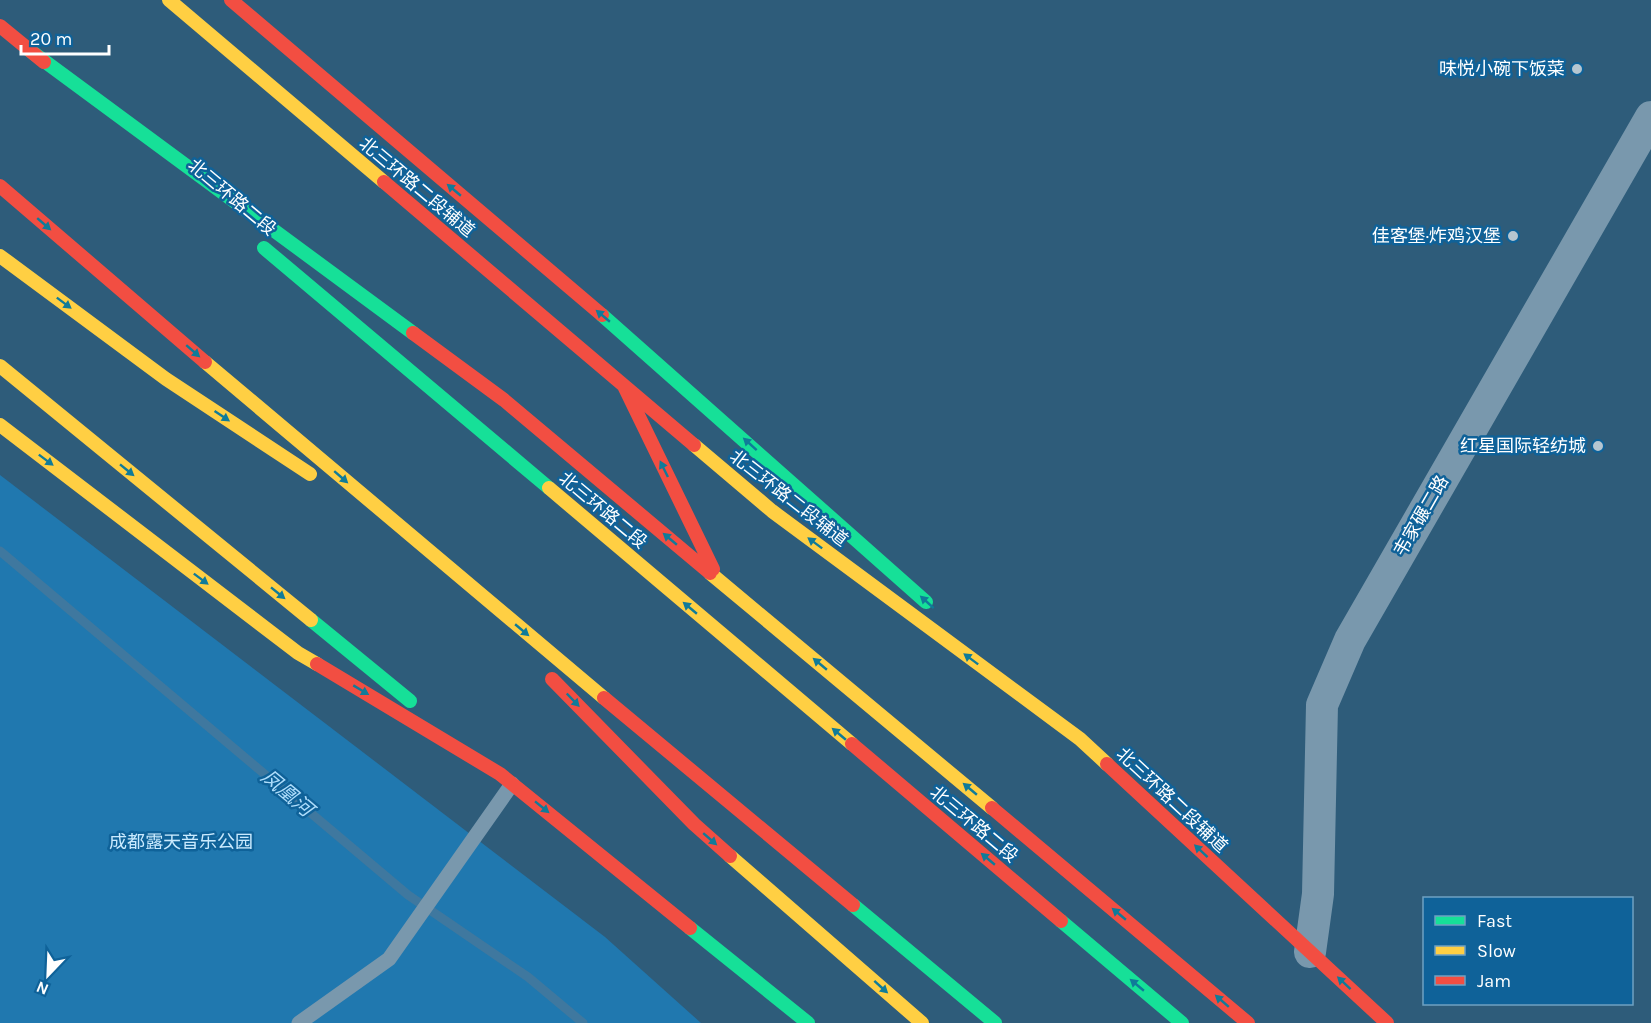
<svg xmlns="http://www.w3.org/2000/svg" width="1651" height="1023" font-family="Karla,'Noto Sans SC',sans-serif">
	<rect width="100%" height="100%" fill="#2e5c7a"/>
	<path fill="#2078af" d="M0,475L605,937L701,1023H0Z"/>
	<g fill="none" stroke-linecap="round" stroke-linejoin="round">
		<path stroke="#3f789f" stroke-width="9" d="M0,551L408,895L528,977L583,1023"/>
		<path stroke="#7998ad" stroke-width="15" d="M299,1023L389,959L512,784"/>
		<path stroke="#7998ad" stroke-width="32" d="M1310,952L1318,894L1322,705L1350,640L1651,117"/>
		<path stroke="#16e098" stroke-width="14" d="M28,49L413,333
			M264,248L549,488
			M602,315L926,602
			M311,620L410,701
			M853,905L995,1023
			M1061,921L1182,1023
			M690,928L808,1023"/>
		<path stroke="#ffcf43" stroke-width="14" d="M169,0L384,182
			M0,256L166,379L310,474
			M205,362L604,698
			M0,366L311,620
			M0,425L298,653L317,664
			M694,445L772,511L1080,739L1107,764
			M549,488L852,744
			M710,573L992,808
			M730,856L922,1023"/>
		<path stroke="#f24e42" stroke-width="14" d="M231,0L602,315
			M0,26L44,62
			M384,182L694,445
			M0,186L205,362
			M413,333L504,400L710,573
			M624,386L713,569
			M317,664L500,774L690,928
			M552,679L694,824L730,856
			M604,698L853,905
			M852,744L1061,921
			M1107,764L1387,1023
			M992,808L1248,1023"/>
	</g>
	<defs><path id="oneway-solid" d="M-6-.8H1V-3.2L6.5 0L1 3.2V.8H-6Z" transform="scale(1.5)"/></defs>
	<g fill="#107b99">
		<use href="#oneway-solid" transform="translate(454 190) rotate(-140)"/>
		<use href="#oneway-solid" transform="translate(44 224) rotate(41)"/>
		<use href="#oneway-solid" transform="translate(64 303) rotate(37)"/>
		<use href="#oneway-solid" transform="translate(603 316) rotate(-140)"/>
		<use href="#oneway-solid" transform="translate(193 351) rotate(41)"/>
		<use href="#oneway-solid" transform="translate(222 416) rotate(34)"/>
		<use href="#oneway-solid" transform="translate(750 444) rotate(-138)"/>
		<use href="#oneway-solid" transform="translate(46 460) rotate(37)"/>
		<use href="#oneway-solid" transform="translate(664 469) rotate(-116)"/>
		<use href="#oneway-solid" transform="translate(127 470) rotate(39)"/>
		<use href="#oneway-solid" transform="translate(341 477) rotate(41)"/>
		<use href="#oneway-solid" transform="translate(670 539) rotate(-140)"/>
		<use href="#oneway-solid" transform="translate(815 543) rotate(-143)"/>
		<use href="#oneway-solid" transform="translate(201 579) rotate(37)"/>
		<use href="#oneway-solid" transform="translate(278 593) rotate(39)"/>
		<use href="#oneway-solid" transform="translate(927 602) rotate(-138)"/>
		<use href="#oneway-solid" transform="translate(690 608) rotate(-140)"/>
		<use href="#oneway-solid" transform="translate(522 630) rotate(40)"/>
		<use href="#oneway-solid" transform="translate(971 659) rotate(-143)"/>
		<use href="#oneway-solid" transform="translate(820 664) rotate(-140)"/>
		<use href="#oneway-solid" transform="translate(361 690) rotate(31)"/>
		<use href="#oneway-solid" transform="translate(573 700) rotate(46)"/>
		<use href="#oneway-solid" transform="translate(839 734) rotate(-140)"/>
		<use href="#oneway-solid" transform="translate(970 789) rotate(-140)"/>
		<use href="#oneway-solid" transform="translate(542 807) rotate(39)"/>
		<use href="#oneway-solid" transform="translate(710 839) rotate(41)"/>
		<use href="#oneway-solid" transform="translate(1201 851) rotate(-137)"/>
		<use href="#oneway-solid" transform="translate(988 859) rotate(-140)"/>
		<use href="#oneway-solid" transform="translate(1119 914) rotate(-140)"/>
		<use href="#oneway-solid" transform="translate(1344 983) rotate(-137)"/>
		<use href="#oneway-solid" transform="translate(1137 985) rotate(-140)"/>
		<use href="#oneway-solid" transform="translate(881 987) rotate(42)"/>
		<use href="#oneway-solid" transform="translate(1222 1001) rotate(-139)"/>
	</g>
	<g fill="#b6c6d0" stroke="#0f6299" stroke-width="2">
		<circle cx="1577" cy="69" r="6"/>
		<circle cx="1513" cy="236" r="6"/>
		<circle cx="1598" cy="446" r="6"/>
	</g>
	<g text-anchor="middle" dominant-baseline="central" stroke-width="5" stroke-linejoin="round" paint-order="stroke">
		<g font-size="18" fill="#fff" stroke="#0f6299" text-anchor="end">
			<text x="1565" y="69">味悦小碗下饭菜</text>
			<text x="1501" y="236">佳客堡·炸鸡汉堡</text>
			<text x="1586" y="446">红星国际轻纺城</text>
		</g>
		<g font-size="18" fill="#fff" stroke="#0f6299">
			<text transform="translate(417 187) rotate(40)">北三环路二段辅道</text>
			<text transform="translate(232 197) rotate(40)">北三环路二段</text>
			<text transform="translate(789 498) rotate(38)">北三环路二段辅道</text>
			<text transform="translate(603 510) rotate(40)">北三环路二段</text>
			<text transform="translate(1421 516) rotate(-60)">韦家碾二路</text>
			<text transform="translate(1172 800) rotate(43)">北三环路二段辅道</text>
			<text transform="translate(974 824) rotate(40)">北三环路二段</text>
		</g>
		<g font-size="18" fill="#caeafe" stroke="#0f6299">
			<text x="181" y="842">成都露天音乐公园</text>
		</g>
		<g font-size="20" font-style="italic" fill="#aeddfb" stroke="#0f6299">
			<text transform="translate(287 793) rotate(40)">凤凰河</text>
		</g>
	</g>
	<rect x="1423" y="897" width="210" height="108" fill="#0f6299" stroke="#6fa1c2" stroke-width="1.5"/>
	<rect x="1435" y="916" width="30" height="9" fill="#16e098" stroke="#6fa1c2" stroke-width="1.5"/>
	<text x="1477" y="927" font-size="18" fill="#ffffff">Fast</text>
	<rect x="1435" y="946" width="30" height="9" fill="#ffcf43" stroke="#6fa1c2" stroke-width="1.5"/>
	<text x="1477" y="957" font-size="18" fill="#ffffff">Slow</text>
	<rect x="1435" y="976" width="30" height="9" fill="#f24e42" stroke="#6fa1c2" stroke-width="1.5"/>
	<text x="1477" y="987" font-size="18" fill="#ffffff">Jam</text>
	<g transform="translate(48 975) rotate(203)" stroke="#0f6299" stroke-width="4.5" paint-order="stroke">
	<path d="M0-4.5L10 22L0 15L-10 22Z" fill="#ffffff"/>
	<text y="-9" font-size="16" font-weight="bold" text-anchor="middle" fill="#ffffff">N</text>
	</g>
	<path d="M21 45v9h88v-9" fill="none" stroke="#ffffff" stroke-width="3"/>
	<text x="30" y="45" font-size="18" fill="#ffffff" stroke="#0f6299" stroke-width="4.5" paint-order="stroke">20 m</text>
</svg>
